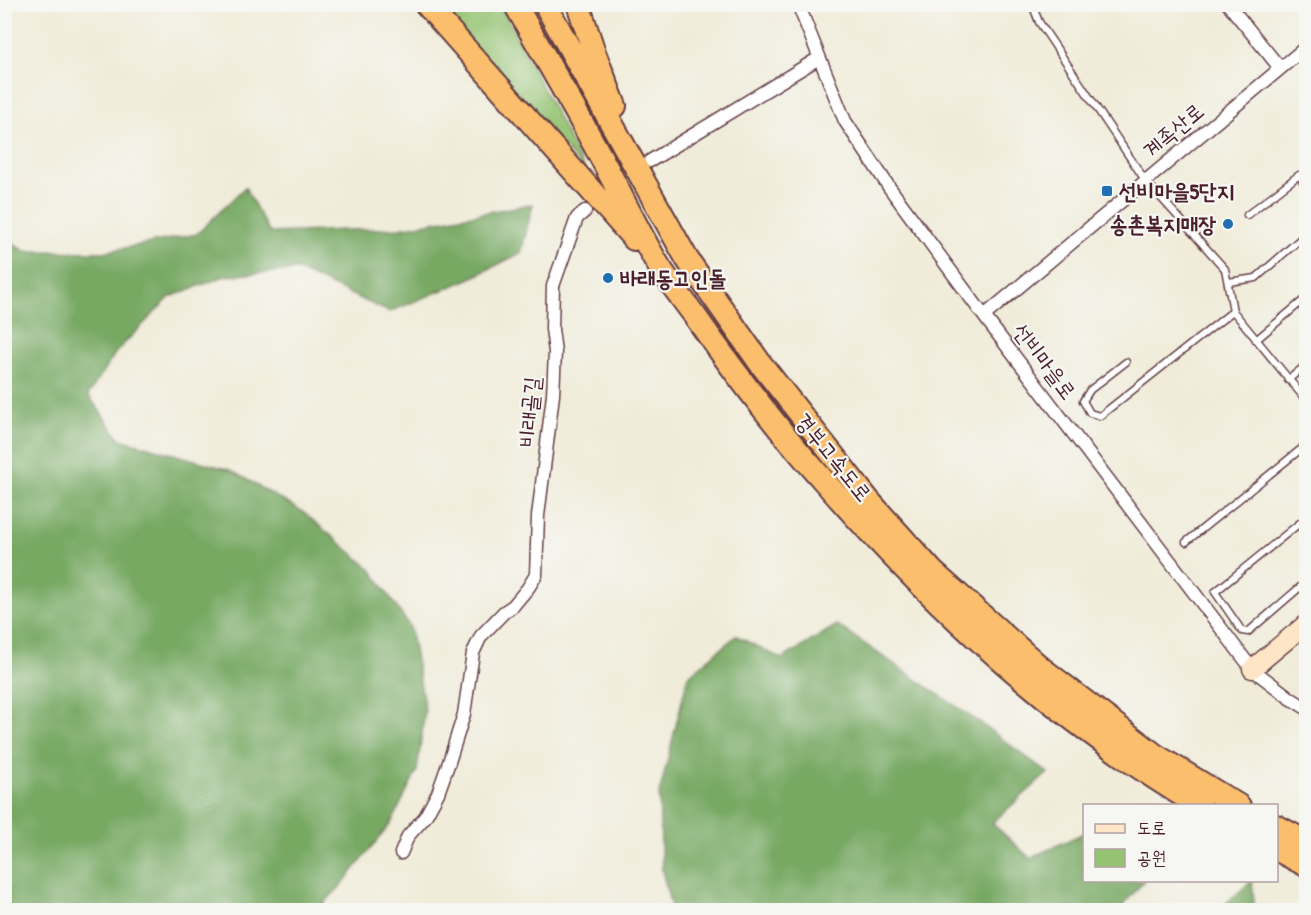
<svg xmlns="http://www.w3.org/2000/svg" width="1311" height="915" font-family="'Patrick Hand','Poor Story',sans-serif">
	<rect width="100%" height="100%" fill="#f6f6f2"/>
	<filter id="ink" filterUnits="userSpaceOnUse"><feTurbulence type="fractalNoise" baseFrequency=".0167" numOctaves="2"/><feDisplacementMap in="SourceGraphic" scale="12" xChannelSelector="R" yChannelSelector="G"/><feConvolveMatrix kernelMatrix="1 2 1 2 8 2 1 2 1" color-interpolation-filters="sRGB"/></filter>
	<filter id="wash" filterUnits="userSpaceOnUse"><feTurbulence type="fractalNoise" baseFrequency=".008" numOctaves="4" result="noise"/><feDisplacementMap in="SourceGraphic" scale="24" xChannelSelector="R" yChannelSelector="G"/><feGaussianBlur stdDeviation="1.35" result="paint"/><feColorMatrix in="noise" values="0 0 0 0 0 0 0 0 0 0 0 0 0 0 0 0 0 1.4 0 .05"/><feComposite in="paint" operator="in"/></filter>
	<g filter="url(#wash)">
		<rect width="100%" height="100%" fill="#f0ecd9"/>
		<path fill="#94c372" stroke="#6f714e" stroke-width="1.5" d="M436,5H500L586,172Z"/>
		<path fill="#77a964" stroke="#606448" stroke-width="1.5" d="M245,187L270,233L400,228L533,204L521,253L469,279L389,312L298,270L225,276L170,297L116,352L88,395L120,439L230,470L303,512L371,569L410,627L425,710L417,771L391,823L340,887L317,910H5V238L25,251L103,252L197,234Z
			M837,625L979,722L1048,773L992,823L1030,858L1084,833V880L1144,881L1119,910H672L662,871L659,795L688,676L736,636L782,659Z
			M1252,881L1255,910H1218Z"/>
	</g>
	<g filter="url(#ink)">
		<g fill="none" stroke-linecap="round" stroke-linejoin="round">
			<path stroke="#cfc3b6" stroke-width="12" stroke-dasharray="12 6" stroke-linecap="butt" d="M585,211L642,167"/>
			<g stroke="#633e45" stroke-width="9">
				<path id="service" d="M1032,4L1039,22L1145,180L1225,269L1233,311L1306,400
					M1247,215L1299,175L1306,186
					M1228,282L1256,278L1306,234
					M1256,340L1306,298
					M1126,362L1090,390L1083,401L1090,413L1100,416L1233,311
					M1288,380L1306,365
					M1306,518L1215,592L1242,631L1248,632L1306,582
					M1186,542L1306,445"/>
			</g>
			<g stroke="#633e45" stroke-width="15">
				<path id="minor" d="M798,4L845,121L889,187L984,316L1252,669L1290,698L1306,708
					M1228,4L1280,68
					M650,161L819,58
					M984,316L1306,47
					M401,853L408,836L425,817L438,793L449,762L464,714L473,653L481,636L504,612L513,606L528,588L536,575L538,516L553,395L555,352L552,329L553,286L577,218L585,211"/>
			</g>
			<g stroke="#633e45" stroke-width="21">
				<path id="secondary" d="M1252,669L1306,624"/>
			</g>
			<g stroke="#633e45" stroke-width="26">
				<path id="motorway" d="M426,4L634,239
					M515,4C544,56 574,107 602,159C621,195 639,233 660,268C671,284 683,300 695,316C723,356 751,394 782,432C902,576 1038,710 1200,806
					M545,4L687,259L760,363L870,502L933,572L1041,668L1155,755L1239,806
					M578,4L595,55L615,106
					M1276,826L1306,842
					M1276,849L1306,865"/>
			</g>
			<use href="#service" stroke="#fff" stroke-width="6"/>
			<use href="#minor" stroke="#fff" stroke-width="12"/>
			<use href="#secondary" stroke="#fde5c5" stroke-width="18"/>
			<use href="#motorway" stroke="#fabe6d" stroke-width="22"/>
		</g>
	</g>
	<g fill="#1f6fb2" stroke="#f6f6f2" stroke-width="2">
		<rect x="1101" y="185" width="12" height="12" rx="3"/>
		<circle cx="1228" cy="224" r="6"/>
		<circle cx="608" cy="278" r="6"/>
	</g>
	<g text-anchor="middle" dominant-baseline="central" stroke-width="4.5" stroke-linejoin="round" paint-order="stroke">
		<g font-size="22" fill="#4a1f2b" stroke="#f6f6f2">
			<text transform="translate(1173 130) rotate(-40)">계족산로</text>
			<text transform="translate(1045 361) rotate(53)">선비마을로</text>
			<text transform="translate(529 412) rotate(-85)">비래골길</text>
			<text transform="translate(834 457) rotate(51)">경부고속도로</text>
		</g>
		<g font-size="22" font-weight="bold" fill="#4a1f2b" stroke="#f6f6f2" text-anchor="start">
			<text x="1119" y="191">선비마을5단지</text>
			<text x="1216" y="224" text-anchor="end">송촌복지매장</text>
			<text x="620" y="278">바래동고인돌</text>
		</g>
	</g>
	<rect width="1311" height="915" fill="none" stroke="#f6f6f2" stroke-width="24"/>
	<rect x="1083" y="804" width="195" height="78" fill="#f6f6f2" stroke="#b1a0a2" stroke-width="1.5"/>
	<rect x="1095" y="824" width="30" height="9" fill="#fde5c5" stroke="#b1a0a2" stroke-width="1.5"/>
	<text x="1137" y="834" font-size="18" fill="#4a1f2b">도로</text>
	<rect x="1095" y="849" width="30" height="18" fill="#94c372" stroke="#b1a0a2" stroke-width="1.5"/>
	<text x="1137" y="864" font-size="18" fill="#4a1f2b">공원</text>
</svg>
